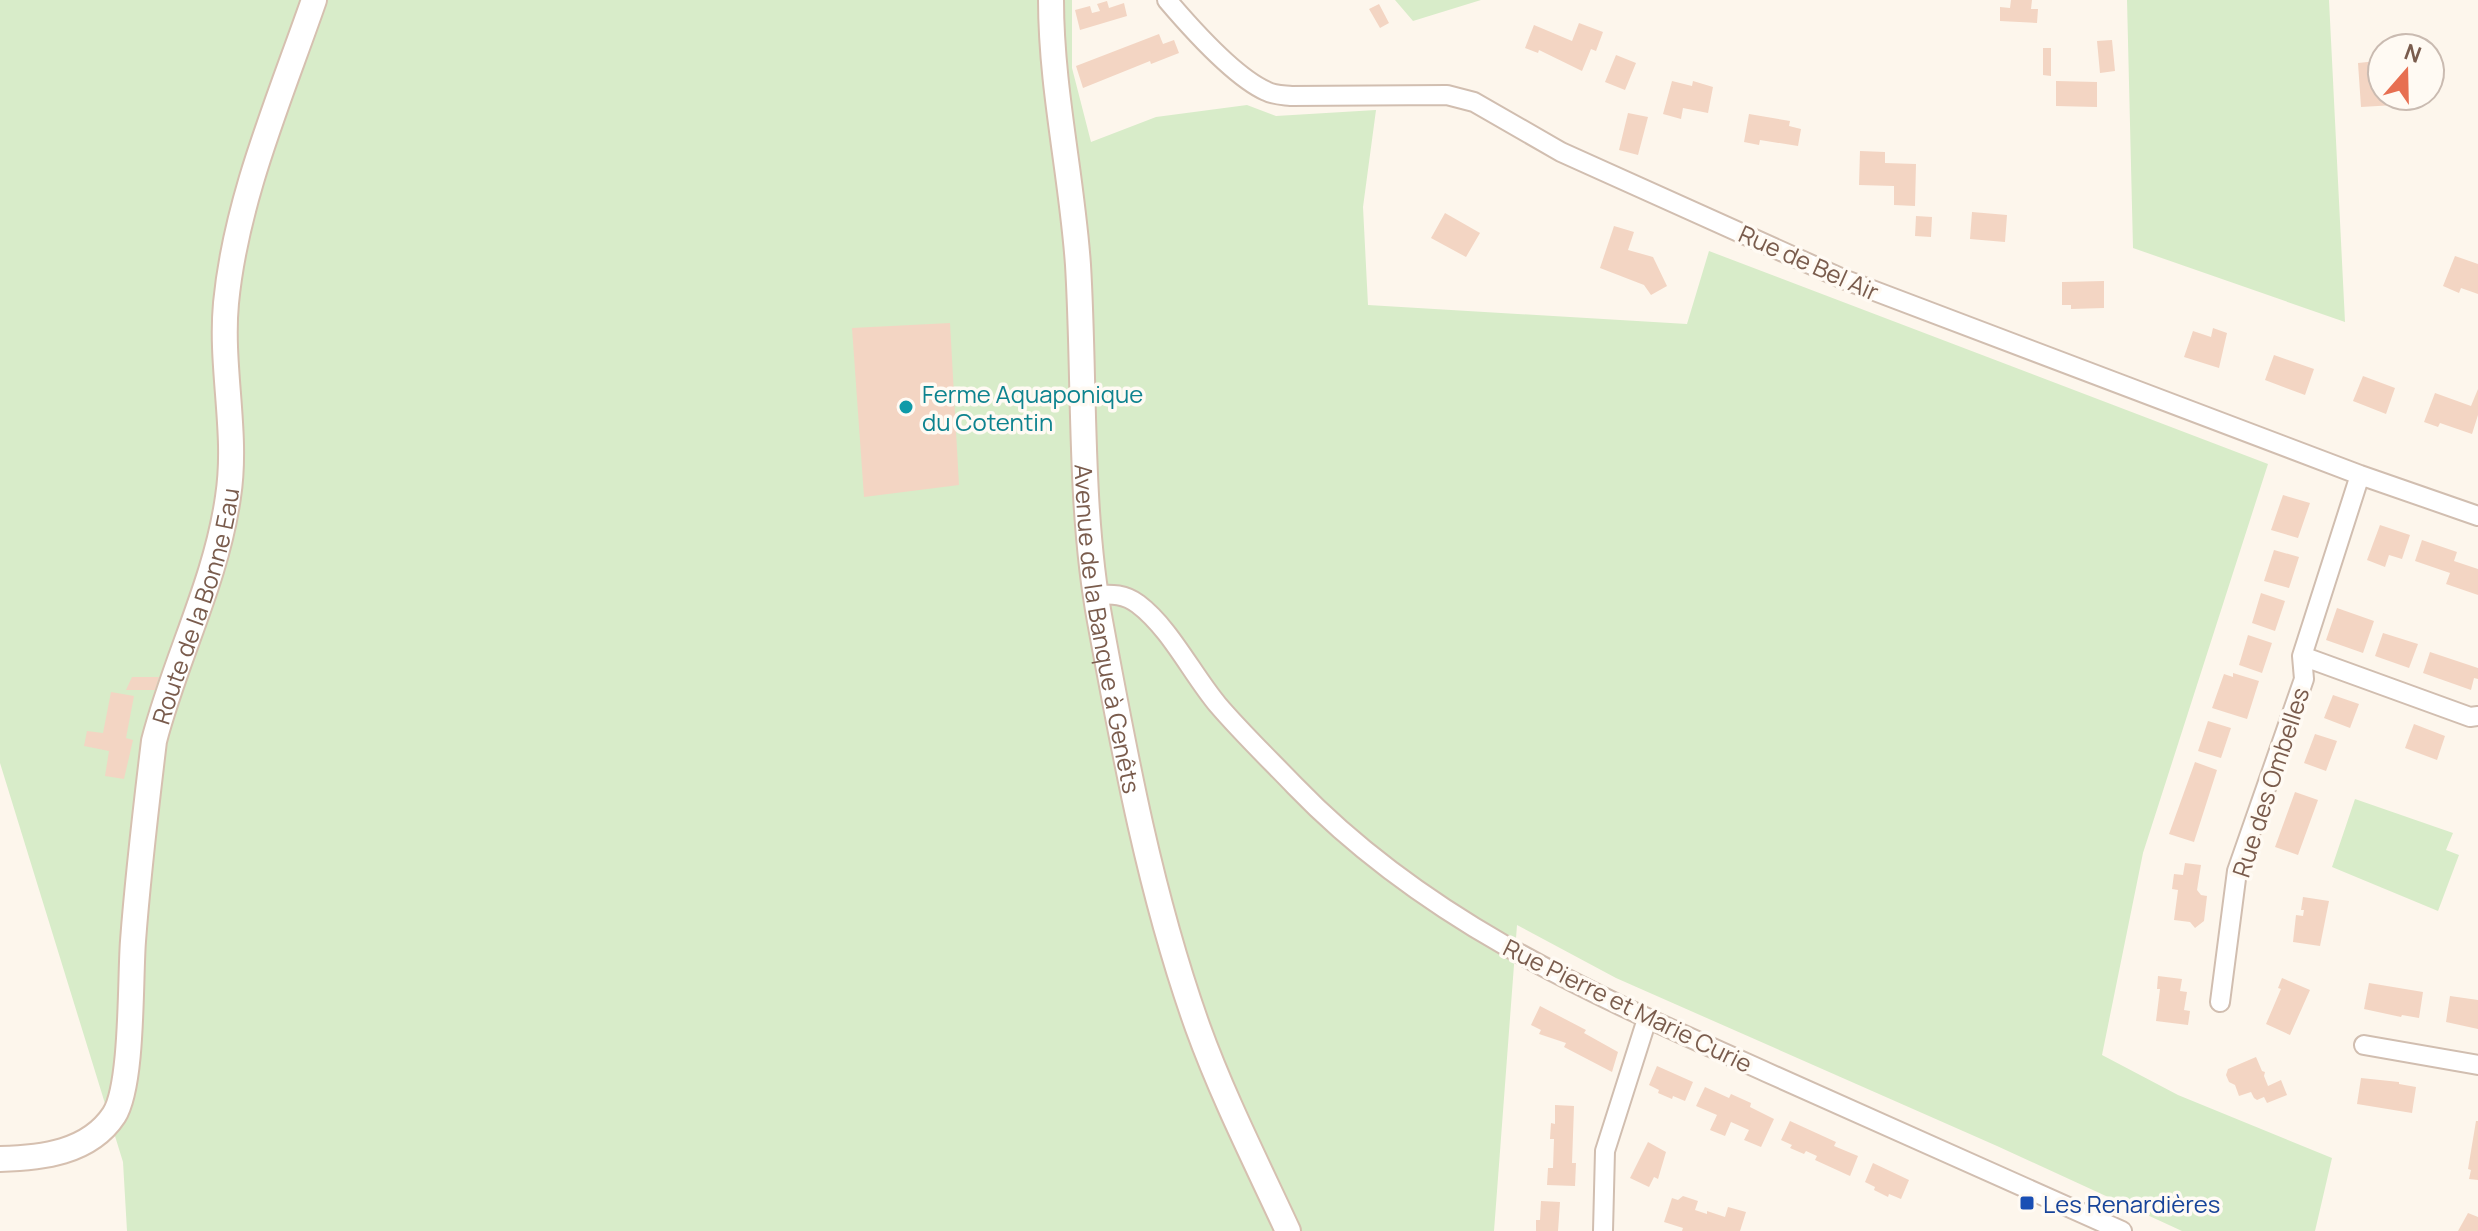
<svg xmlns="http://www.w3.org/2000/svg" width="2478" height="1231" font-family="Manrope,sans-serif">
	<rect width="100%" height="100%" fill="#fdf6ec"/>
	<path fill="#d8ecc9" d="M0,0H1072V68L1091,142L1156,117L1247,105L1276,116L1376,110L1363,207L1368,305L1687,324L1709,251L2268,464L2143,853L2102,1055L2178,1095L2332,1158L2315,1231H2182L1997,1146L1616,978L1517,925L1494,1231H127L123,1162L0,763Z
		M1395,0H1481L1413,21Z
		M2127,0H2329L2345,322L2133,248Z
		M2355,799L2453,833L2446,850L2459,855L2438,911L2332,867Z"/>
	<path fill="#f3d5c3" d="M2011,0H2032L2031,9H2038L2037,23L2000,21V7L2010,8Z
		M1107,1L1109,8L1124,3L1127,16L1080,30L1075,10L1090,6L1092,13L1100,11L1097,4Z
		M1379,4L1389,23L1380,28L1369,9Z
		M1579,23L1603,32L1596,51L1591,49L1582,71L1539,50L1538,53L1525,48L1534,25L1572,41Z
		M1159,34L1163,44L1174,40L1179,53L1151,64L1150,61L1083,88L1076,66Z
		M2112,40L2115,71L2100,73L2097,41Z
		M2043,48H2051V76L2043,75Z
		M1616,55L1636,63L1625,90L1605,82Z
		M2377,61L2382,81V96H2411L2412,104L2361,107L2358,63Z
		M1672,81L1692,86L1693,81L1713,87L1708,113L1683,108L1681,119L1663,114Z
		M2056,81L2097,82V107L2056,106Z
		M1628,113L1648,117L1638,155L1619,150Z
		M1749,114L1790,121L1789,126L1801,129L1798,146L1760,140L1759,145L1744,142Z
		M1860,151L1885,152V163L1916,164L1915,206L1894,205V186L1859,185Z
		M1972,212L2007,215L2005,242L1970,239Z
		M1445,213L1480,233L1466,257L1431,238Z
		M1916,216L1932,217L1931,237L1915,236Z
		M1614,226L1634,232L1628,250L1653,257L1667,286L1651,295L1644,285L1600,268Z
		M2455,256L2478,264V294L2461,288L2459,293L2443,286Z
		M2104,281V308L2071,309V305H2062V282Z
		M950,323L959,485L864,497L852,328Z
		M2213,328L2227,333L2219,368L2184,357L2193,331L2211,337Z
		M2274,355L2314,369L2305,395L2265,380Z
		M2363,376L2395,388L2386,414L2353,401Z
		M2478,389V415L2472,434L2440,423L2438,427L2424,422L2435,393L2471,406Z
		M2283,495L2310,503L2298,538L2271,530Z
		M2380,525L2410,535L2402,559L2389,555L2385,567L2367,560Z
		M2422,540L2457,552L2454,561L2478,569V595L2446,584L2450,573L2415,561Z
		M2274,550L2299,557L2289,588L2264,581Z
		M2261,593L2285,601L2275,631L2252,623Z
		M2337,608L2374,621L2363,653L2326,640Z
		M2383,633L2418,644L2409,668L2375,656Z
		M2248,635L2272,643L2262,673L2239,665Z
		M2430,652L2478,668V679L2474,678L2471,690L2423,673Z
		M2233,673L2259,681L2247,719L2212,708L2224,674L2233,677Z
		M132,677H159L155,690H126Z
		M111,692L134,696L126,738L133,740L124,779L105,776L109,751L84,746L87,731L103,733Z
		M2333,695L2359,704L2350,728L2324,718Z
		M2208,721L2231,728L2221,758L2198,751Z
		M2414,724L2445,736L2437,760L2405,748Z
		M2315,734L2337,741L2326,771L2304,763Z
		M2195,762L2217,770L2194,842L2169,834Z
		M2295,792L2318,800L2298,855L2275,847Z
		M2185,863L2201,865L2197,890L2201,895L2207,896L2204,921L2195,928L2190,922L2174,920L2178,890L2172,889L2174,874L2183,875Z
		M2303,897L2329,901L2320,946L2293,942L2296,915L2303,916L2304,910H2301Z
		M2158,976L2182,979L2180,991L2187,992L2184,1010L2190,1011L2188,1025L2156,1021L2160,989H2157Z
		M2282,978L2310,990L2290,1035L2266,1024L2281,989L2278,988Z
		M2369,983L2423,992L2419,1018L2402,1015L2401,1017L2364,1009Z
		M2450,996L2478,1000V1029L2446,1022Z
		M1540,1006L1586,1030L1584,1033L1618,1052L1612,1072L1564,1047L1566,1043L1539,1034L1541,1030L1531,1025Z
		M2256,1057L2262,1071L2265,1072L2264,1076L2268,1086L2281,1080L2287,1095L2267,1103L2264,1097L2257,1100L2254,1098L2251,1092L2239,1096L2235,1085L2229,1082L2226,1075L2228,1069Z
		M1657,1066L1693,1082L1685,1101L1673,1096L1672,1099L1658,1093L1659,1090L1649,1085Z
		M2361,1078L2399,1082V1084L2416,1087L2412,1113L2357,1104Z
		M1705,1087L1729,1098L1731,1094L1751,1103L1750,1107L1774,1119L1761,1147L1744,1140L1749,1130L1731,1122L1725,1136L1710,1130L1717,1115L1696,1106Z
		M1555,1105L1574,1106L1572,1163H1576L1575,1186L1547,1185L1548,1168H1553L1554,1139H1550L1551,1123L1555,1124Z
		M1790,1121L1836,1142L1834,1146L1858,1156L1850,1176L1815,1160L1817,1156L1806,1151L1804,1154L1790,1148L1792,1145L1781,1140Z
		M2476,1121H2478V1180L2469,1179L2471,1170L2468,1169Z
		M1648,1142L1666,1152L1658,1179L1654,1177L1649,1187L1630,1178Z
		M1873,1163L1909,1180L1901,1199L1889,1194L1888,1197L1874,1190L1875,1187L1865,1182Z
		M1683,1196L1698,1201L1695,1210L1707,1214V1211L1725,1217L1728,1207L1746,1212L1740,1231H1682L1683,1228L1664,1222L1672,1198L1678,1200Z
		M1541,1201L1560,1202L1558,1231H1536V1220H1540Z
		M2468,1213L2478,1217V1231H2458Z"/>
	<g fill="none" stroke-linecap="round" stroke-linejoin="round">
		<g stroke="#d1beb0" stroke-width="22">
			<path id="street" d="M1167,0C1190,27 1235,77 1266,91C1273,95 1283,95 1291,96L1447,95L1474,102L1561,152L1843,279L2360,475L2478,516
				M1097,595C1112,594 1125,594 1138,604C1170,628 1192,674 1218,705C1242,733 1269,759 1295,786C1428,924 1595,995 1766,1072C1885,1125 2003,1178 2122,1231
				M2302,656L2470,717L2478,716
				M2220,1002L2237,871L2304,679L2302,656L2360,475
				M2364,1045L2478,1065
				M1603,1231L1605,1151L1647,1019"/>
		</g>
		<g stroke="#d6c0b0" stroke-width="28">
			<g id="secondary">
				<path id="s1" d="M1051,0C1051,89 1072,177 1078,265C1085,381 1079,507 1100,621C1125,757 1151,897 1198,1028C1223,1097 1257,1164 1288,1231"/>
				<path id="s2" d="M0,1159C41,1158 89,1153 114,1115C133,1085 130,980 133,941C138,874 146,807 154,741C175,659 216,582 228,497C238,433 220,368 226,303C236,199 280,98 314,0"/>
			</g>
		</g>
		<use href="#street" stroke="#fff" stroke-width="18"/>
		<use href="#secondary" stroke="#fff" stroke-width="24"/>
	</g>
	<circle fill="#0f9aa8" stroke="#fffaf3" stroke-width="3" cx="906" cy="407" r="8"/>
	<rect fill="#1a4fb4" stroke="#fffaf3" stroke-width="3" x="2019" y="1195" width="16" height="16" rx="4"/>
	<g text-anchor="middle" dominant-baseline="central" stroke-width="7" stroke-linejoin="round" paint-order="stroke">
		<g font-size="24" fill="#7a5c4d" stroke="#fffaf3">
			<text transform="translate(1809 262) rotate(24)">Rue de Bel Air</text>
			<text stroke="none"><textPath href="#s2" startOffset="646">Route de la Bonne Eau</textPath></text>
			<text stroke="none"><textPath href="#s1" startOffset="632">Avenue de la Banque à Genêts</textPath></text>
			<text transform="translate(2270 782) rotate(-72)">Rue des Ombelles</text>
			<text transform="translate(1628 1005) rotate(26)">Rue Pierre et Marie Curie</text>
		</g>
		<g font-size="24" fill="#0d838f" stroke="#fffaf3" text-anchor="start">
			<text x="922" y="393">Ferme Aquaponique<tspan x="922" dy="28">du Cotentin</tspan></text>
		</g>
		<g font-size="24" fill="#164399" stroke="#fffaf3" text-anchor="start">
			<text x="2043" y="1203">Les Renardières</text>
		</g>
	</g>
	<g transform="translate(2406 72) rotate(20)"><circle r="38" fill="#fffaf3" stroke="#cabbb1" stroke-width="2"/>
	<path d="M0-6L14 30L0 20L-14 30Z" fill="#e76f51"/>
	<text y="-12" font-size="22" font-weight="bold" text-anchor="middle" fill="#7a5c4d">N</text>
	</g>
</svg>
